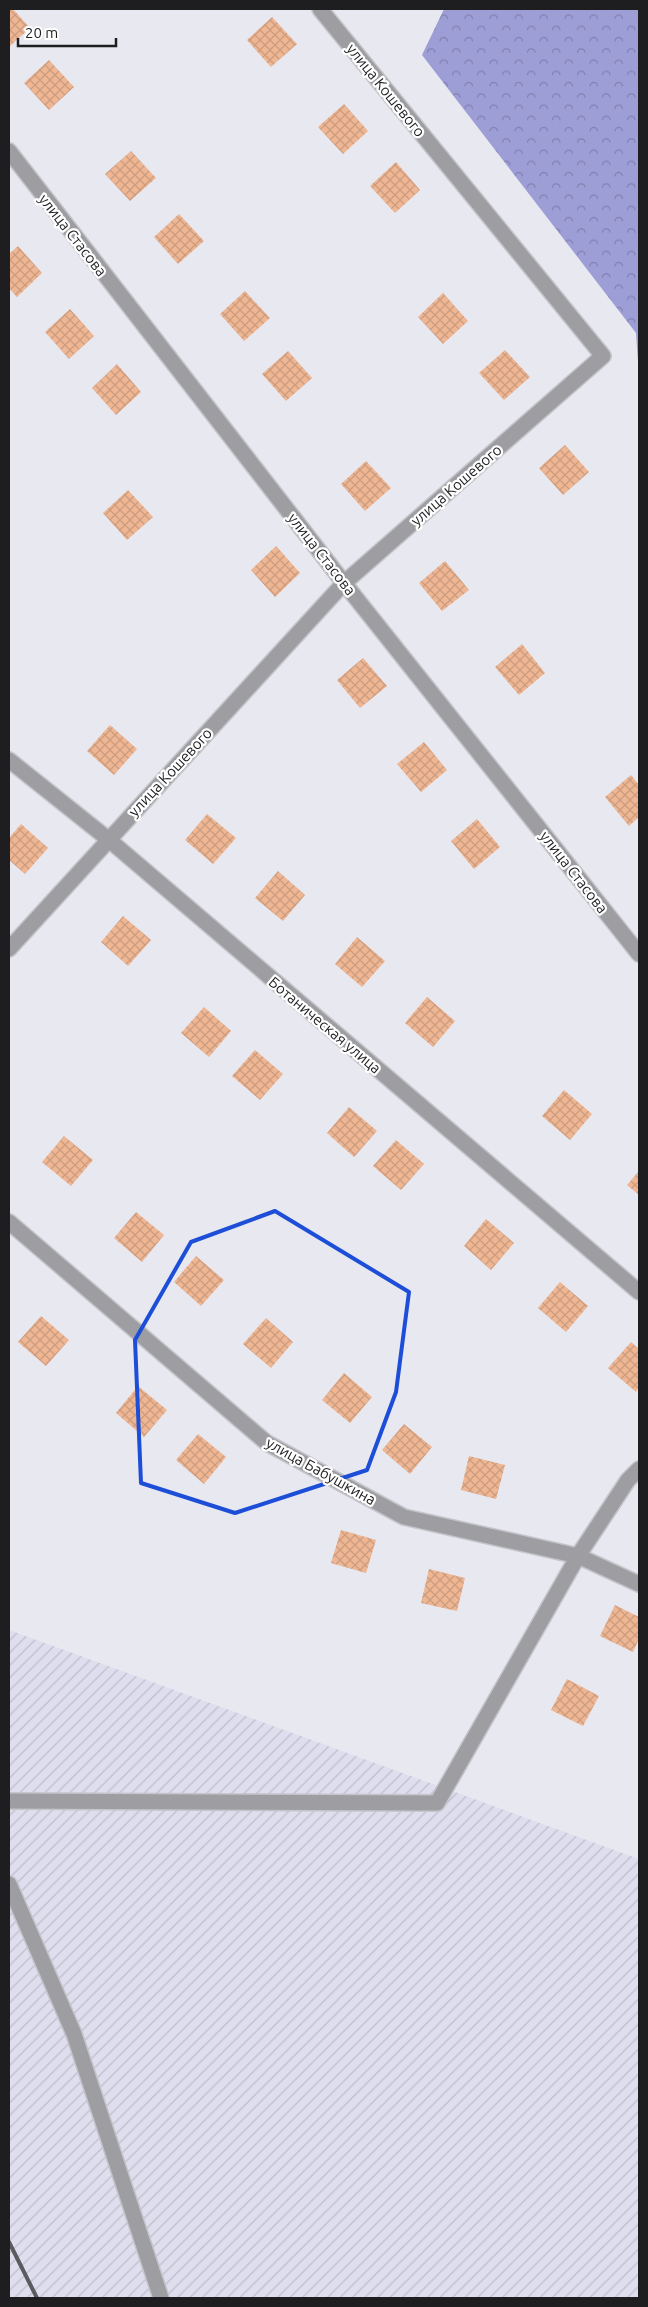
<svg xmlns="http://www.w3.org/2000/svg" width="648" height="2307" font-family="Ubuntu,sans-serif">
	<defs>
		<pattern id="industrial-furrows" width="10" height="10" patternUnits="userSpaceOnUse" patternTransform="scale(1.25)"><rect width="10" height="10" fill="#dedeee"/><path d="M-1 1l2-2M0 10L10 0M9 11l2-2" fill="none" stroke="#bebecc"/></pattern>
		<pattern id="forest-crowns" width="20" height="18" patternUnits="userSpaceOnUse" patternTransform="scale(1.25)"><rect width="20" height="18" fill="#9e9ed7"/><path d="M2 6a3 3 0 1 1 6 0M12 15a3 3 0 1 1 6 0" fill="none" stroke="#8080ae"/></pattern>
		<pattern id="building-cross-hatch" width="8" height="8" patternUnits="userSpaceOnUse" patternTransform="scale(1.25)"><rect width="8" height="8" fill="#efb693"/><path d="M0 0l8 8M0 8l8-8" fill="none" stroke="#cc9c7e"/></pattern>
	</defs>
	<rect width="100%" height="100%" fill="#e8e8f0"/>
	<path fill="url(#industrial-furrows)" d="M9,1630L639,1859V2298H9Z"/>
	<path fill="url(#forest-crowns)" d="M444,9H639V376L636,333L422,55Z"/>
	<path fill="url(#building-cross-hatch)" d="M9,9H13L30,28L9,47Z
		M272,17L297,44L271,67L247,40Z
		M49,60L74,87L49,110L24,83Z
		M344,104L368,131L343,154L318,127Z
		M131,151L156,178L130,201L105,174Z
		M396,162L420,190L395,213L370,186Z
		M179,214L204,241L178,264L154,237Z
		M18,246L42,273L17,297L9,288V254Z
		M245,291L270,318L244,341L220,314Z
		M443,293L468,321L443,344L418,317Z
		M70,309L94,336L69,359L45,332Z
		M505,350L530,377L504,400L479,373Z
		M288,351L312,378L286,401L262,374Z
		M117,364L141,392L116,415L92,388Z
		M565,445L589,472L563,495L539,468Z
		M366,461L391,488L365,511L341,484Z
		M128,490L153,517L127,540L103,513Z
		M276,546L300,573L275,597L251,570Z
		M445,561L469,590L442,611L419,583Z
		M522,644L545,673L519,695L495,667Z
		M363,658L387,686L360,708L337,680Z
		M110,725L137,749L114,775L87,751Z
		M424,742L447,770L421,792L397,764Z
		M631,775L639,785V817L629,826L605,797Z
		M207,814L236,838L213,864L185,840Z
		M477,819L500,847L474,869L451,841Z
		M21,824L48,848L25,874L9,860V838Z
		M278,871L305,895L283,921L255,898Z
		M123,916L151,940L128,966L101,942Z
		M357,937L385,961L362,987L335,964Z
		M427,997L455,1021L433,1047L405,1023Z
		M204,1007L231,1031L209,1057L181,1033Z
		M255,1050L283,1074L260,1100L232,1076Z
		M564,1090L592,1114L570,1140L542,1116Z
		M349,1107L377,1131L354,1157L327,1133Z
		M64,1136L93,1160L71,1186L42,1162Z
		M396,1140L424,1164L401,1190L373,1166Z
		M639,1171V1195L627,1185Z
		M136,1212L164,1235L142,1262L114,1238Z
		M486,1219L514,1243L491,1270L464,1246Z
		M196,1256L224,1280L201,1306L174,1282Z
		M560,1282L588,1306L566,1332L538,1308Z
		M41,1316L69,1340L46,1366L18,1342Z
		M266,1318L293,1342L271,1368L243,1344Z
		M631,1342L639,1349V1387L636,1392L608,1368Z
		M344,1373L372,1397L350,1423L322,1400Z
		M138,1386L167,1410L144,1437L116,1413Z
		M404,1424L432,1447L410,1474L382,1450Z
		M198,1434L226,1457L204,1484L176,1460Z
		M469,1456L505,1465L496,1499L461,1490Z
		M341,1530L376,1540L366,1573L331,1563Z
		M429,1569L465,1578L457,1611L421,1603Z
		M615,1605L639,1617V1639L633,1652L600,1636Z
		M567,1679L599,1696L583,1726L551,1710Z"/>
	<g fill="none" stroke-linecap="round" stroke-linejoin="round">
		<g stroke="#c4c4cb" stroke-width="18">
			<path id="minor" d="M9,151L344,583L639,954
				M9,760L108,839L639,1292
				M9,949L344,583L603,356L320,9
				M9,1222L267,1443L404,1517L578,1556L639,1584
				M9,1801L437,1803L578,1556L628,1480L639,1469
				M9,1884L74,2034L161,2298"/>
		</g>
		<use href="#minor" stroke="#9e9ea2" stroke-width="15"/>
		<path stroke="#5b5b5f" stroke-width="4" d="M9,2242L37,2298"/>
	</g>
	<path fill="none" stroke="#1d4ed8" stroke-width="4" stroke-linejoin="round" d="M275,1211L409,1292L396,1392L367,1470L235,1513L141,1483L135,1340L191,1242Z"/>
	<g text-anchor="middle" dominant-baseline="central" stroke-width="4.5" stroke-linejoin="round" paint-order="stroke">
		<g font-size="15" fill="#1e1e21" stroke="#fff">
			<text transform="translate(386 90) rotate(51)">улица Кошевого</text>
			<text transform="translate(73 235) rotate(52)">улица Стасова</text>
			<text transform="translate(456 485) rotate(-41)">улица Кошевого</text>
			<text transform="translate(322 554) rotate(52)">улица Стасова</text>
			<text transform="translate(170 772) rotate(-47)">улица Кошевого</text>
			<text transform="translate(574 872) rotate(52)">улица Стасова</text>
			<text transform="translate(325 1025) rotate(40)">Ботаническая улица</text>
			<text transform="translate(321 1471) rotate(29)">улица Бабушкина</text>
		</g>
	</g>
	<rect width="648" height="2307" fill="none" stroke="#1e1e21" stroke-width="20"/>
	<path d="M18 38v8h98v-8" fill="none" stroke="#1e1e21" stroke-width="2.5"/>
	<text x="25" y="38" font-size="15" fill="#1e1e21" stroke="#ffffff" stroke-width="4" paint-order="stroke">20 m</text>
</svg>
